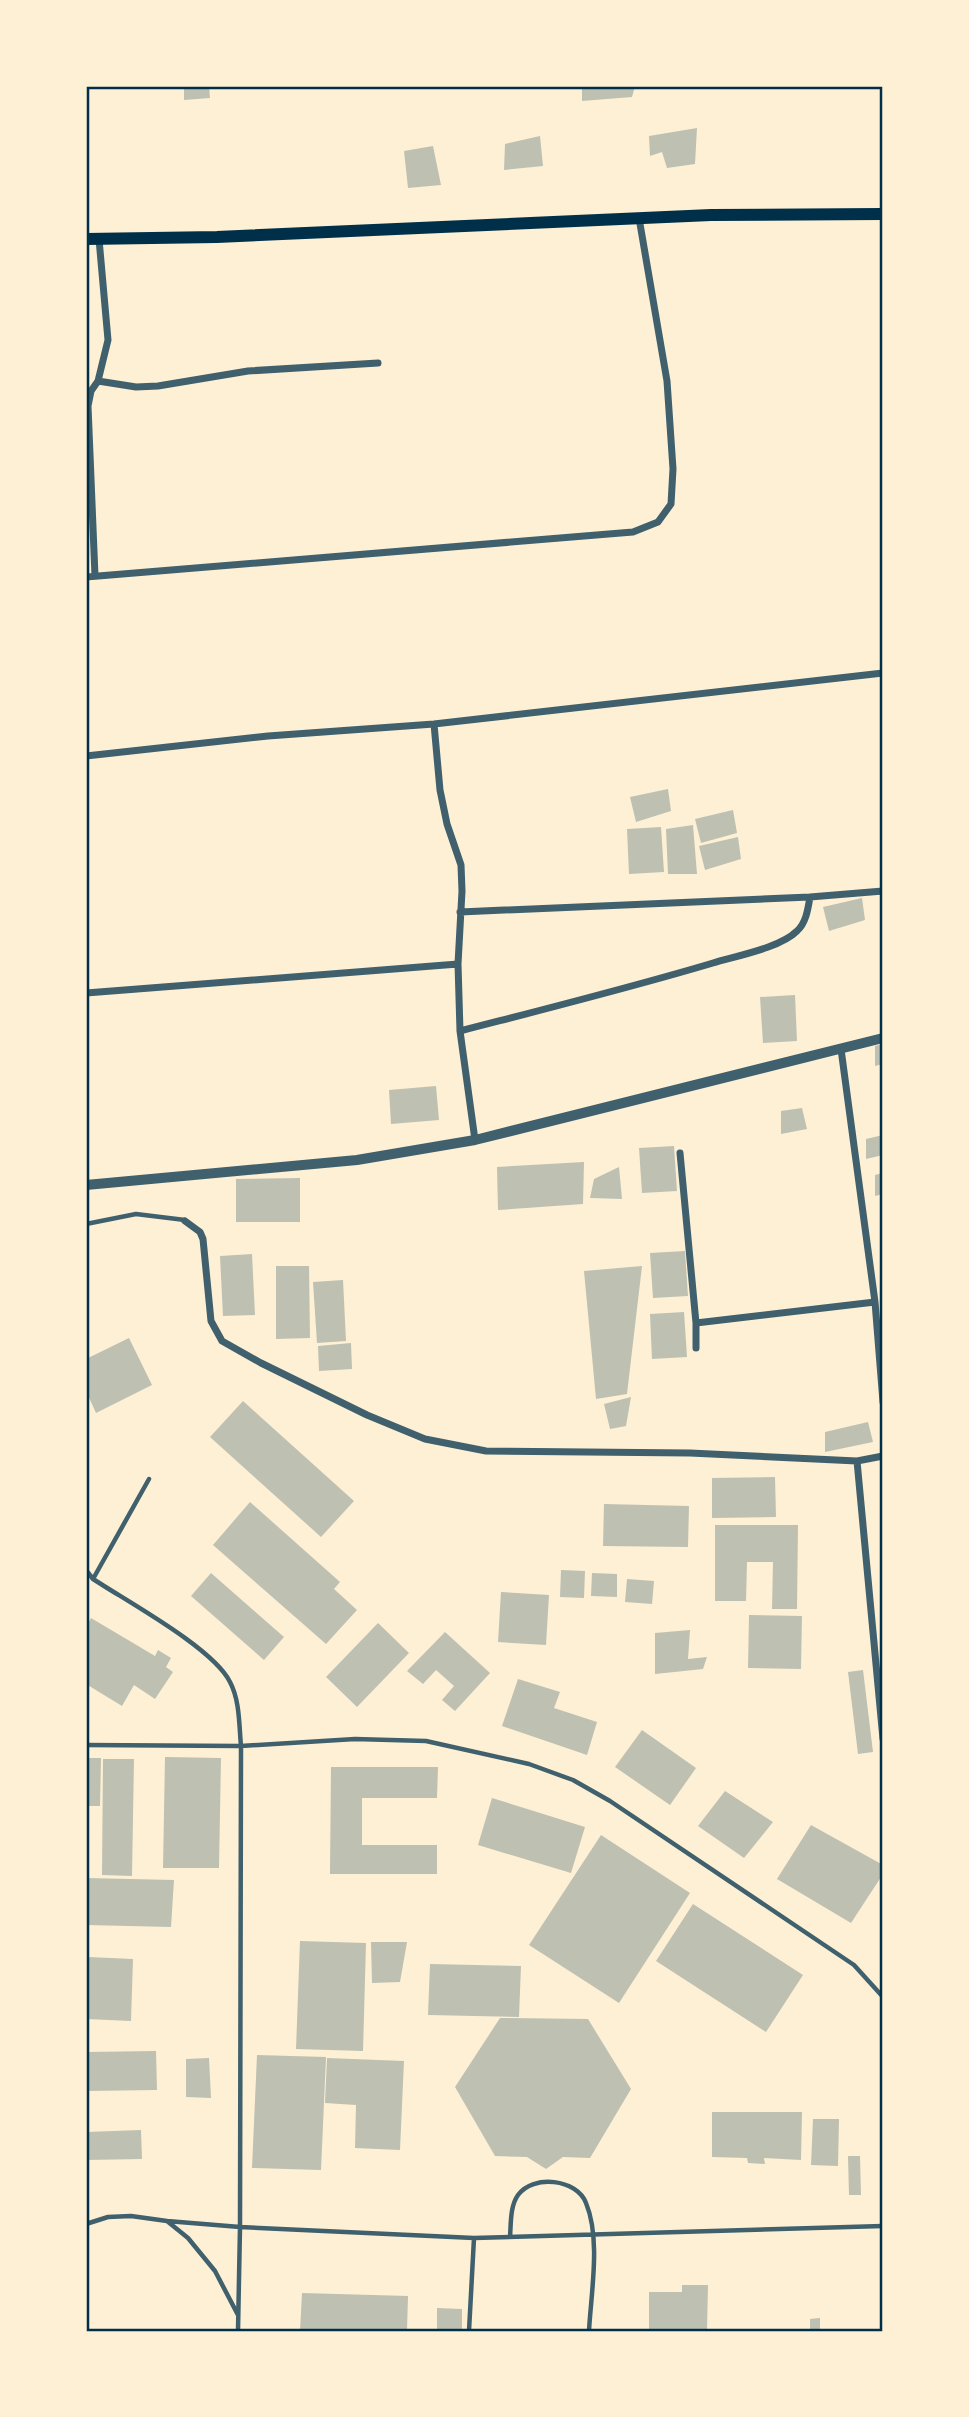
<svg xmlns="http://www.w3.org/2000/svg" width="969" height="2417" font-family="'Titillium Web',sans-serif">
	<rect width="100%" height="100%" fill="#fdf0d5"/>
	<path fill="#bec0b2" d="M184,86H209L210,98L184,100Z
		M582,86H635L632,97L582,101Z
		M697,128L695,164L667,168L662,152L650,156L649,136Z
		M540,136L543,166L504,170L505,144Z
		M433,146L441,185L408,188L404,151Z
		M668,789L671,811L636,822L630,797Z
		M733,810L737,833L701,843L695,819Z
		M693,825L697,874H668L666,829Z
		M661,827L664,872L629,874L627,829Z
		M738,837L741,859L705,870L699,846Z
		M862,898L865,920L829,931L823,907Z
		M795,995L797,1041L763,1043L760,997Z
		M883,1044V1064L875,1066V1046Z
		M436,1086L439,1120L391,1124L389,1090Z
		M802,1108L807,1129L781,1134V1111Z
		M883,1135V1155L866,1159V1139Z
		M674,1146L677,1191L642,1193L639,1148Z
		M584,1162L583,1204L498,1210L497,1167Z
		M619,1167L622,1199L590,1198L594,1179Z
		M883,1173V1194L875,1196V1175Z
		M300,1178V1222H236V1179Z
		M685,1251L688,1296L653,1298L650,1253Z
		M252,1254L255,1315L223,1316L220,1256Z
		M276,1266H309L310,1338L276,1339Z
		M642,1266L627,1394L596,1399L584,1271Z
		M343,1280L346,1341L317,1343L313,1282Z
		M684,1312L687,1357L652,1359L650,1314Z
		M129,1338L152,1385L96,1413L86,1391V1359Z
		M351,1343L352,1369L319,1371L318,1346Z
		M631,1397L626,1426L610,1429L604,1404Z
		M243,1401L354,1501L321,1537L210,1437Z
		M868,1422L873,1442L825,1452V1432Z
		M775,1477L776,1517L712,1518V1478Z
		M250,1502L340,1582L334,1589L357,1610L326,1644L213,1545Z
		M604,1504L689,1506L688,1547L603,1546Z
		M715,1525H798L797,1609H772L773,1562H747L746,1601H715Z
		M561,1570L585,1571L584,1598L560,1597Z
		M211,1573L284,1637L264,1660L191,1596Z
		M592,1573L617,1574V1597L591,1596Z
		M627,1579L654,1581L652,1604L625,1602Z
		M501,1592L549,1595L546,1645L498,1642Z
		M749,1615L802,1616L801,1669L748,1668Z
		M91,1618L155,1656L158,1650L171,1658L166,1667L173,1672L155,1699L134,1685L122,1706L86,1684V1627Z
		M378,1623L409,1653L357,1707L326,1677Z
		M690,1630L688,1659L707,1657L703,1669L655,1674V1633Z
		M445,1632L490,1673L455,1711L442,1700L454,1686L436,1670L423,1684L407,1671Z
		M863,1670L873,1752L858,1754L848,1672Z
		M518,1679L560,1692L554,1708L597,1722L587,1755L502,1726Z
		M642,1730L696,1768L670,1805L615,1767Z
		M165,1757L221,1758L219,1868H163Z
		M86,1758H101L100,1806H86Z
		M103,1759H134L132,1876L102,1875Z
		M331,1767H438L437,1798H362V1845H437V1874H330Z
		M725,1791L773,1822L744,1858L698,1826Z
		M492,1798L585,1827L571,1873L478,1845Z
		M811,1825L883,1865V1874L851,1923L777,1879Z
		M601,1835L690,1893L619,2003L529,1945Z
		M86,1878L174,1880L171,1927L86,1925Z
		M693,1904L803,1975L766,2032L656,1961Z
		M300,1941L366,1943L363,2051L296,2049Z
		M371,1942H407L400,1982L372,1983Z
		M88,1957L133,1959L131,2021L86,2019Z
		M430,1964L521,1966L519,2017L428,2015Z
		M500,2018L588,2019L631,2089L590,2158L563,2157L546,2169L527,2157L495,2156L455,2087Z
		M156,2051L157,2090L86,2091V2052Z
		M257,2055L326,2057L321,2170L252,2168Z
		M209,2058L211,2098L186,2097V2059Z
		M327,2058L404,2061L400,2150L355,2148L356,2105L325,2103Z
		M712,2112H802L801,2160L764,2158L765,2164L748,2163L747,2158L712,2157Z
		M813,2119H839L838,2166L811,2165Z
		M141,2130L142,2159L86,2160V2132Z
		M848,2156H860L861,2195H849Z
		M682,2285H708L707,2331H649V2292H682Z
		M302,2293L408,2296L407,2331H300Z
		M437,2308L462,2309V2331H437Z
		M820,2318V2331H810V2319Z"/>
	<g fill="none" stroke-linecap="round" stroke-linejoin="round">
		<path stroke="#3f606c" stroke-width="4.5" d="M86,1224L136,1214L185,1220
			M86,1570L93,1579C128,1602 213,1648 230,1682C240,1701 239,1725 241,1746L240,2227L238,2331
			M93,1579L149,1479
			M86,1745L241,1746L355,1739L426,1741L529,1764L573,1780L610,1801L854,1965L883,1997
			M167,2221L240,2227L474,2238L883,2226
			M86,2224L108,2217L131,2216L167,2221L188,2238L215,2271L238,2315
			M510,2237C511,2224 510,2206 518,2195C533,2174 577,2179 586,2203C601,2239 591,2293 589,2331
			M469,2331L474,2238"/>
		<path stroke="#3f606c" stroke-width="7" d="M98,381L136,387L158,386L248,371L378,363
			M95,576L88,406L91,391L98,381L108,340L99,239
			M86,577L633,532L658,522L671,504L673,469L667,381L639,218
			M434,724L440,790L447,824L461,865L462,891L458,964L460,1031L475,1140
			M86,756L268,736L434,724L883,673
			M460,912L810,897L883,891
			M86,993L458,964
			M460,1031C545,1009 629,988 713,963C736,956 780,948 797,931C806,923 808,909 810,897
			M841,1049L875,1302L883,1402
			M680,1153L696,1323V1348
			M185,1221L200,1232L203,1239L211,1321L222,1341L261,1363L367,1415L425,1439L486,1451L690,1453L857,1461L883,1739
			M696,1323L875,1302
			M857,1461L883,1456"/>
		<path stroke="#3f606c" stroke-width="10" d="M86,1185L357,1160L475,1140L883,1038"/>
		<path stroke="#003049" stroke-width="12" d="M86,239L217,237L711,215L883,214"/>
	</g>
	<rect width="969" height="2417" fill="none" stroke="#fdf0d5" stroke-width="175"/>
	<rect x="88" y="88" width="793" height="2242" fill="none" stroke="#003049" stroke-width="2.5"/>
</svg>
